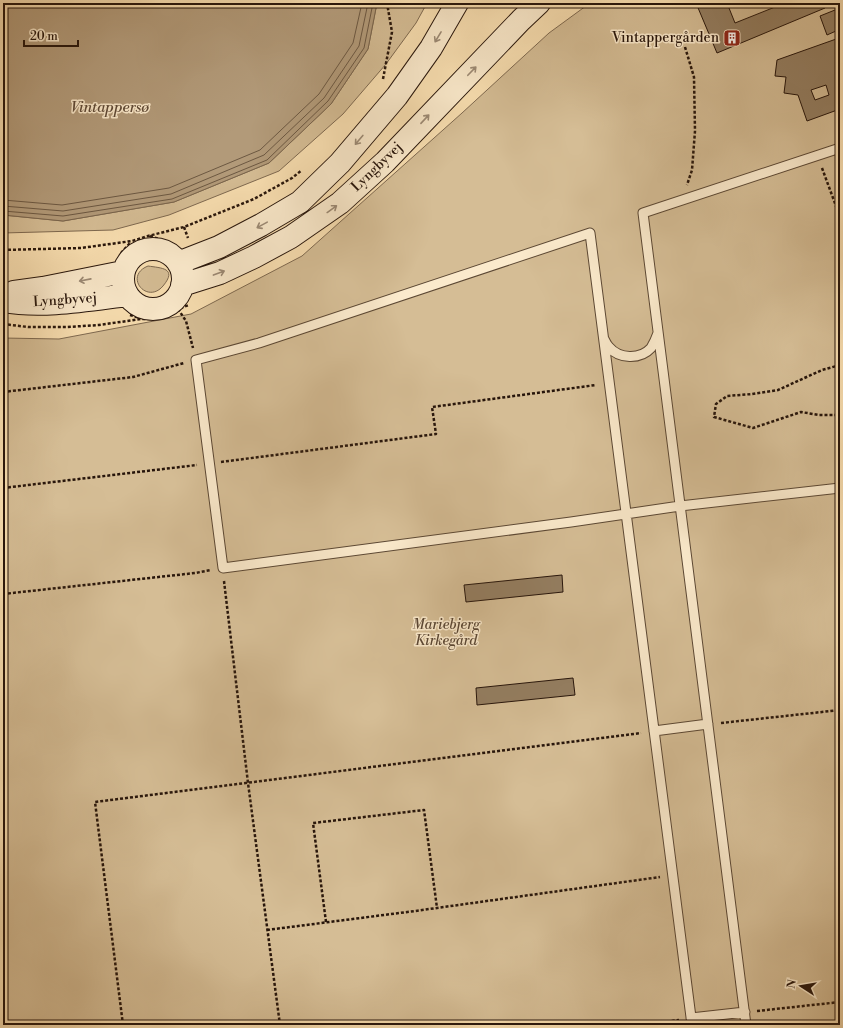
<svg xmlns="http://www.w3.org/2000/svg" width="843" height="1028" font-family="'Libre Bodoni',serif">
	<rect width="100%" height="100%" fill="#f9dfb1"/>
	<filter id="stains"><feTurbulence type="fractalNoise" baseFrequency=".005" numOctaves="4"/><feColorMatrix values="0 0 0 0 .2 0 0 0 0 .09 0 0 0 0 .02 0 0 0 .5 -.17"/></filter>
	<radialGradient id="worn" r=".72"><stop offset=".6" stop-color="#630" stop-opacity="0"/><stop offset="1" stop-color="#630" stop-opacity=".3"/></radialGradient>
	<path fill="#d5bd95" stroke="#7e6950" d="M377,3H427L416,23L386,64L343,114L279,171L169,215L113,230L3,233V215L63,221L174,202L269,163L331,104L368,49Z
		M590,3H840V1025H3V338L59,339L191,314L302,256L462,113L549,33Z
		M148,266C161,268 178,268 163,286C147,305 123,276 148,266Z"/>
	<path fill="#b29a79" stroke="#7a654d" d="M3,3H377L368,49L331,104L269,163L174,202L63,221L3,215Z"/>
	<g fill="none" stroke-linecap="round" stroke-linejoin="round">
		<path stroke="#6c5842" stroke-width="1" d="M3,200L62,205L169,188L260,150L319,94L353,43L362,3
			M3,206L63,211L171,194L264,155L324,98L359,46L368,3
			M3,211L63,216L172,199L267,160L328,101L364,48L373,3"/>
	</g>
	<path fill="#947e61" stroke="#27150b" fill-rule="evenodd" d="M696,3H727L735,23L785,3H823L825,8L717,53Z
		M840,8V109L807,121L798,95L784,93L786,77L775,76L777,60L839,38L836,31L827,35L820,16ZM826,85L829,95L815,100L811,90Z
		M562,575L563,592L466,602L464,585Z
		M573,678L575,695L477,705L476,688Z"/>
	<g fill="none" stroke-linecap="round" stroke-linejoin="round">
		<g stroke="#5c4834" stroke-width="11">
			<path id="lane" d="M604,339C605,341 607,345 609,347C619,359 640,360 651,348C654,343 656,339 658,333
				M654,731L708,724
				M691,1018L745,1012
				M692,1025C659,761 623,497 590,233L259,343L196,360L223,568L571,522L680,506L840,488
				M746,1025L643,213L840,148"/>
		</g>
		<g stroke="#27150b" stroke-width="24">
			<path id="secondary" d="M123 279a30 30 0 1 1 60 0a30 30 0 1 1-60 0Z
				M178,263L219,247L261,225L300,202L340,163L397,96L431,48L457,3
				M182,285L220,273L254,257L291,237L340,203L385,162L521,20L539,3
				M14,292L43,288L123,272
				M3,301C43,308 87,300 127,295"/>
		</g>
		<path stroke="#27150b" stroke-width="2.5" stroke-dasharray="3 2" stroke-linecap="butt" d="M685,47L694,77L695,131L692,170L687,185
			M383,79L392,32L387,3
			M822,168L840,217
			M184,227L188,238
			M150,236L165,241L171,245
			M3,250L81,248L132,241L148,236L184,227L254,199L292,178L302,170
			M121,253L131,242
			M178,309L186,321L193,348
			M130,315L140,318
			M3,324L28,327H67L99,325L141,319H150L159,317L178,309L189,305
			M840,365L822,370L778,390L752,394L727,396L716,404L714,417L753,428L801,412L819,415H835L840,414
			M3,392L133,377L184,363
			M221,462L436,434L432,407L596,385
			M3,488L197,465
			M224,581L248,783L280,1025
			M3,594L195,573L211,570
			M721,723L840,710
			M326,922L313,823L424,810L437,908
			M267,930L415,911L660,877
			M757,1011L840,1002
			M123,1025L95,802L641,733
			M642,1025L679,1020"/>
		<use href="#lane" stroke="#fbeacc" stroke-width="9"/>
		<use href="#secondary" stroke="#fbeacc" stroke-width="22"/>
	</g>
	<defs><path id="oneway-shaft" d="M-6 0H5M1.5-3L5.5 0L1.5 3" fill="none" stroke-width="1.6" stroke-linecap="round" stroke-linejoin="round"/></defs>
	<g stroke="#9c8a75">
		<use href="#oneway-shaft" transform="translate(438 37) rotate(121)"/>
		<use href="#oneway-shaft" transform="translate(472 71) rotate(-46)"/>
		<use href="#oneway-shaft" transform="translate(425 119) rotate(-47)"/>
		<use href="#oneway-shaft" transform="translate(359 140) rotate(130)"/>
		<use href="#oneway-shaft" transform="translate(332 209) rotate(-36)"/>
		<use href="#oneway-shaft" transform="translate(262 225) rotate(151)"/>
		<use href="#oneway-shaft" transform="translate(219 273) rotate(-20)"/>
		<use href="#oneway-shaft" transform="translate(85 280) rotate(169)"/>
	</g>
	<defs>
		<g id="building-square" transform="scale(0.9)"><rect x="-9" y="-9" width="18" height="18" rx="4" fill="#8f2418" stroke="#fbeacc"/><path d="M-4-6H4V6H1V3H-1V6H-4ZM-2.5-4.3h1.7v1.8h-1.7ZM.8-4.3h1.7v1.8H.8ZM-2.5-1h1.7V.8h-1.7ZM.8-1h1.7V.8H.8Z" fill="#fff"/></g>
	</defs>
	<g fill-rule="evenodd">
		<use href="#building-square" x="732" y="38"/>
	</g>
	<g text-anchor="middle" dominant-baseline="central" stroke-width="3" stroke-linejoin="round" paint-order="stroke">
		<g font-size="14" fill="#27150b" stroke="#fbeacc" text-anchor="end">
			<text x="719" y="38">Vintappergården</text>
		</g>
		<g font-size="14" fill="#27150b" stroke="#fbeacc">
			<text transform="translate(377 167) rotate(-44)">Lyngbyvej</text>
			<text transform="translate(65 300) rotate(-4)">Lyngbyvej</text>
		</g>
		<g font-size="14" font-style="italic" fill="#5b4734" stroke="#fbeacc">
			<text x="446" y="625">Mariebjerg<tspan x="446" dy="16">Kirkegård</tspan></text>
		</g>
		<g font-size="15" font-style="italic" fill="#5f4a37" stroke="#fbeacc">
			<text x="110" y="107">Vintappersø</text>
		</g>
	</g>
	<rect width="843" height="1028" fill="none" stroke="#f9dfb1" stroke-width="16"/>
	<rect x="4" y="4" width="835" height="1020" fill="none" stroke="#27150b" stroke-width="2"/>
	<rect x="8" y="8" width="827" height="1012" fill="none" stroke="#27150b"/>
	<g transform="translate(801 986) rotate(282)" stroke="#fbeacc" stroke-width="3" paint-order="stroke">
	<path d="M0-3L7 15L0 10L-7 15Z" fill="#27150b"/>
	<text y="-6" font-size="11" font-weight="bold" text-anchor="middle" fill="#27150b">N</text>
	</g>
	<path d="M24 40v6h54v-6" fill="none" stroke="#27150b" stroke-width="2"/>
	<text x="30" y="40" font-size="12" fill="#27150b" stroke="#fbeacc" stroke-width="3" paint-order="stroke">20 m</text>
	<rect width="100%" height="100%" filter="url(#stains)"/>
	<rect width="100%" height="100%" fill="url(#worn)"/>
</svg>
